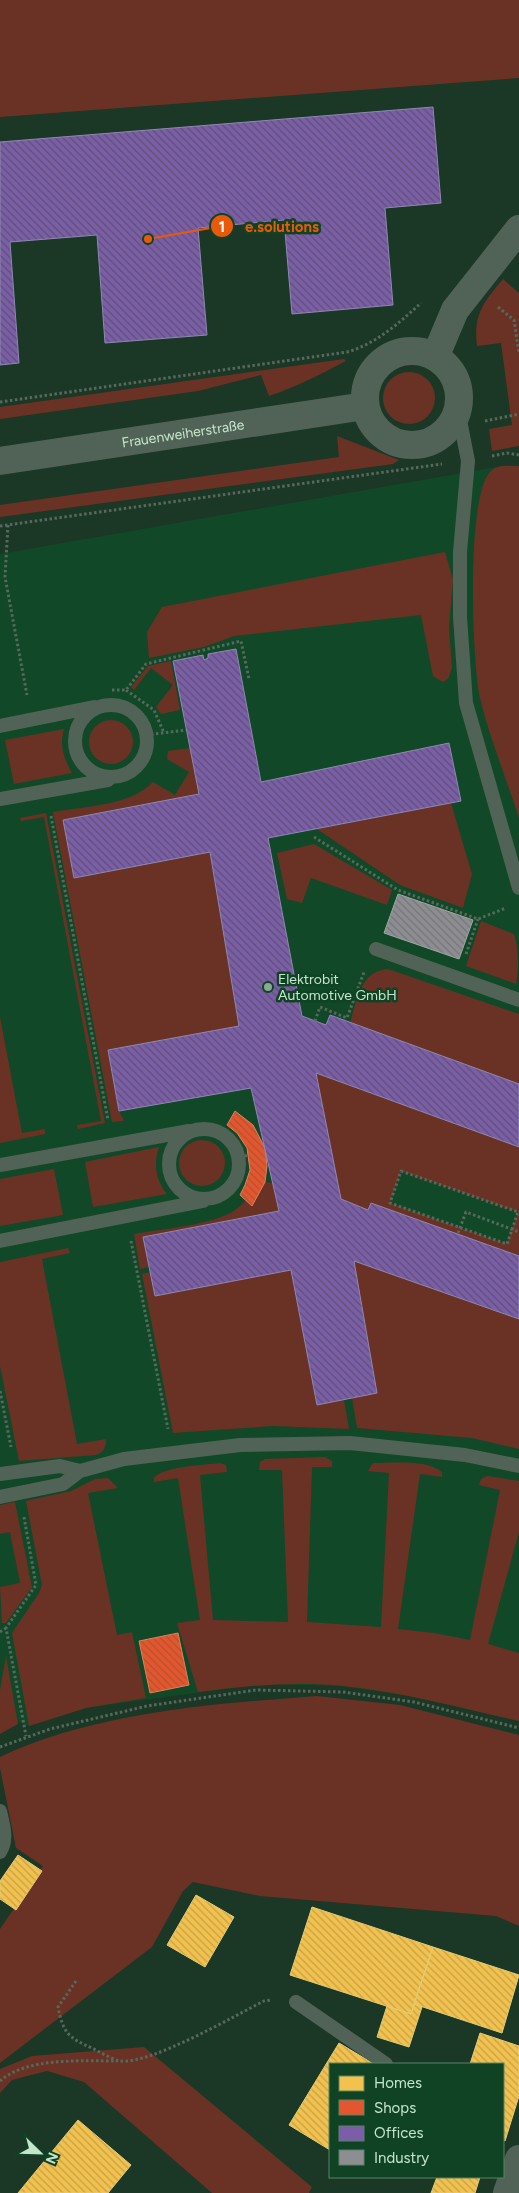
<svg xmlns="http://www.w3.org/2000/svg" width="519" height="2193" font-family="Figtree,sans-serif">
	<defs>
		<pattern id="homes-back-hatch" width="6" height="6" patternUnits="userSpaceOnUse" patternTransform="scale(1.25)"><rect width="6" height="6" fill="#f2c14e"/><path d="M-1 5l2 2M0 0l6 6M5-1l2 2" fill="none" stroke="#c4a24a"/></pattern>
		<pattern id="shops-back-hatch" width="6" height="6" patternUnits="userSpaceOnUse" patternTransform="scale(1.25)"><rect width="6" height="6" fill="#e4572e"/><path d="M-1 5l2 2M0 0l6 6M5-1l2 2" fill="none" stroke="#b15233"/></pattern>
		<pattern id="offices-back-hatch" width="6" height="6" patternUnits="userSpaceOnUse" patternTransform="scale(1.25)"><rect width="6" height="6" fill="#7b5ea7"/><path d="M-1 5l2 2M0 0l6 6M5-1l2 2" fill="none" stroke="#5b5272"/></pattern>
		<pattern id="industry-back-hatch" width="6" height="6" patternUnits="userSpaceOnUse" patternTransform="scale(1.25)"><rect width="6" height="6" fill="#8d8d92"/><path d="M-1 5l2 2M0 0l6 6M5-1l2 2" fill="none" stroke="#747779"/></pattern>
	</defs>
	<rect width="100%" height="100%" fill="#1b3726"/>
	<path fill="#114827" d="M519,466V1721L415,1697L342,1686L262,1684L86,1708L29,1726L0,1716V554L496,467Z"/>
	<path fill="#6a3225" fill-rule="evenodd" d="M0,0H519V78L0,117Z
		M503,279L519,293V446L492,451L489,429L512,425L501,343L477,346C473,314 484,302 503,279Z
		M344,359L346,361C321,374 296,387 269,396L261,375L198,391L0,419V407Z
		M383 398a26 26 0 1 1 52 0a26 26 0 1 1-52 0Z
		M337,436L399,460L393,464L0,517V505L339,457Z
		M519,466V818C506,778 490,739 480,698C472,661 466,498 490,472C497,464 509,466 519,466Z
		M445,552L453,579L449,627L452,668L448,679L443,682L433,676L421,615L234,636L204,647L149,658L147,632L162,607Z
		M171,661L180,710L161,714L156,707L173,685L151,668L134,690L131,687L148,666Z
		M89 742a22 22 0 1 1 44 0a22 22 0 1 1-44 0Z
		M64,729C59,746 64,758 72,773L14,784L5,740Z
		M190,748L199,794L63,820L75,878L210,852L239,1026L108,1050L119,1111L124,1121L112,1122L53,812C86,806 130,806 153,782L175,795L189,772L167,759L168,751Z
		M451,803L472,874L463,908L400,885L317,829Z
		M46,813L105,1123L78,1129L77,1125L101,1121L44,817L21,821L20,818Z
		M314,844L392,890L387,905L311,878L302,903L287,899L277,853Z
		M481,921L514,934C519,948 519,971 516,984L466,966Z
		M388,969L519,1014V1084L350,1023C357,1000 360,971 388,969Z
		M0,1017L22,1133L45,1129V1134L0,1143Z
		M316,1073L519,1147V1256L371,1203L368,1210L341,1199ZM401,1171L518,1212L507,1244L390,1203Z
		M179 1163a23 23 0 1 1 46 0a23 23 0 1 1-46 0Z
		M159,1147C153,1165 156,1180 167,1194L93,1207L85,1162Z
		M54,1169L63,1215L0,1226V1179Z
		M260,1181L273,1183L279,1211L144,1237L150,1267L140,1269L134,1234C160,1229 214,1225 235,1210C246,1202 253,1191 260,1181Z
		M68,1248L70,1253L42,1259L77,1444L106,1439C106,1447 104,1452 96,1455L19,1461L0,1366V1262Z
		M354,1261L519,1319V1449L472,1438L357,1428L352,1398L377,1393Z
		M291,1270L317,1405L344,1400L349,1429L273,1426L173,1433L142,1274L151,1272L155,1296Z
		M325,1457L332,1461V1467H312L307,1622L381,1627L389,1473L368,1471L373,1463C393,1463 427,1459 442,1472V1477L420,1474L398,1629L434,1633L470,1640L500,1490L479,1485L481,1479L487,1476L519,1481V1532L488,1644L519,1653V1721C461,1708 402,1692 343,1686C295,1681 246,1686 198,1692L177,1623L200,1620L178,1478L154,1482V1478C163,1466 206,1465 221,1463L226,1465L227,1472L200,1475L213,1620L288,1622L282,1470H259L260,1462L265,1459Z
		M108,1478L118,1488L88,1493L117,1635L132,1632L146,1698L86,1708L29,1726L12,1633L39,1593L42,1585L26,1501L71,1491L95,1479Z
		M15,1502L32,1587L6,1623H2L0,1587L20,1583L10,1532L0,1534V1505Z
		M6,1656L18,1724L0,1734V1690Z
		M317,1696L400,1705L519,1735V1926L496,1916L260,1896L193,1882L183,1891L152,1947L0,2063V1929L43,1866L16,1848L0,1768V1757C96,1712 212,1704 317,1696Z
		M144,2047L312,2187L309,2193H212L84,2082L47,2071L12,2080L0,2093V2069L32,2056Z"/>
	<path fill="url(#homes-back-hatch)" stroke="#e4cc74" d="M18,1855L42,1871L16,1910L0,1899V1881Z
		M196,1895L234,1917L205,1967L167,1945Z
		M312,1907L433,1947L411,2014L290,1975Z
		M433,1947L519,1975L502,2033L414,2004Z
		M414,2004L422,2007L409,2047L377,2037L387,2006L411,2014Z
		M480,2033L519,2046V2096L505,2141L503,2140V2064H470Z
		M339,2043L374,2064H330V2150L289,2125Z
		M78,2120L131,2165L108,2193H18Z
		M437,2177H480L475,2193H431Z"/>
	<path fill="url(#shops-back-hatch)" stroke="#db825e" d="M235,1111L253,1125L265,1148L267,1166L265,1182L252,1206L240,1195L245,1185L250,1170L247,1148L237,1133L227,1125Z
		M178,1633L189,1685L150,1693L139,1641Z"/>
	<path fill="url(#offices-back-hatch)" stroke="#9187b2" d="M433,107L441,203L385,208L393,305L292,314L284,220L198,228L207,335L105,343L97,235L10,242L19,363L0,365V142Z
		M236,649L261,782L449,743L461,801L268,838L302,1016L326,1025L330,1015L519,1084V1147L316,1073L341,1199L368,1210L371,1203L519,1256V1319L354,1261L377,1393L317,1405L291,1270L155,1296L143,1237L279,1211L251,1088L119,1111L108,1050L239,1026L210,852L74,878L63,820L199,794L173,661L203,655L204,660L208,658V654Z"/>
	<path fill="url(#industry-back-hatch)" stroke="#9ea8a4" d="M398,894L473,920L459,959L384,933Z"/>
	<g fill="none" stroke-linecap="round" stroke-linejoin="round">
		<path stroke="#56695c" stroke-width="3" stroke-dasharray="2.5 2.5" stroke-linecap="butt" d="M498,307L514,320L519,353
			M0,402L347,352C376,344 399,323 421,303
			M485,421L519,414
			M492,456L507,453L519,455
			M8,525L5,577L27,695
			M0,526L442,464
			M112,690H126L146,664L241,641L249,679
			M126,690L154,710L164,733
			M146,735L186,730
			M51,816L108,1120
			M314,837L398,890L478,919L506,908
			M466,954L478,919
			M315,1021L320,1007L347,1018L364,972
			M240,1157L249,1155
			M401,1171L518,1212L507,1244L390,1203Z
			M458,1233L466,1212L519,1232
			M131,1241L168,1429
			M0,1391L11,1447
			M24,1517L36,1585L6,1628L26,1736
			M0,1632L6,1628
			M0,1747L50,1729L147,1706L256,1690L343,1692L414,1702L519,1728
			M76,1981L58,2007C63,2032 68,2038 92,2048C100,2052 111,2059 120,2061C150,2065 234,2016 264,2001L271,2000
			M0,2081C27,2057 82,2061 117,2061"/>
		<path stroke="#516356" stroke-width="14" d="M455,420L461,425L468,461L460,552V617L466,703L519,888
			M75 741a36 36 0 1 1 72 0a36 36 0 1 1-72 0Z
			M0,726L94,707
			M0,799L108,780
			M376,949L519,1000
			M169 1164a35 35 0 1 1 70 0a35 35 0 1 1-70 0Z
			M0,1165L189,1131
			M0,1241L203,1201
			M0,1474L60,1466L80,1471
			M0,1497L63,1484L80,1471L124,1459L240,1445L350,1443L465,1455L519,1466
			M0,1811C3,1824 8,1840 0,1852
			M296,2002L386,2064"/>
		<g stroke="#516356" stroke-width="28">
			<circle cx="412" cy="398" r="47"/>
			<path d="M436,355L455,310L519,229"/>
			<path id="s1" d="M0,461L365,406"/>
			<path d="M507,2193L519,2159"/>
		</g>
	</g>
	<circle fill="#8aa993" stroke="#0f4323" stroke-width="2" cx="268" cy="987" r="5"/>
	<g text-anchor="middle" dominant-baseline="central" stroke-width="5" stroke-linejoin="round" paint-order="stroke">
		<g font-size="14" fill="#c5e6cd" stroke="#0f4323">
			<text stroke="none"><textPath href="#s1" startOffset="185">Frauenweiherstraße</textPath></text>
		</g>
		<g font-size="14" fill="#c5e6cd" stroke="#0f4323" text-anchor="start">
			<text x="278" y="979">Elektrobit<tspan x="278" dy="16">Automotive GmbH</tspan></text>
		</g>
	</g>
	<path fill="none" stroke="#e8590c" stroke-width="2" d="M148 239L222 226"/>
	<g fill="#e8590c" stroke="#0f4323" stroke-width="2">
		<circle cx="148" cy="239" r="5"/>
		<circle cx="222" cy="226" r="12"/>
	</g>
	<g font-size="15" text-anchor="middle" font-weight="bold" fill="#fff">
		<text x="222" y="232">1</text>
	</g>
	<g font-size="15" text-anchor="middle" font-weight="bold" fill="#e8590c" stroke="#0f4323" stroke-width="5" stroke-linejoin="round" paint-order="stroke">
		<text x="282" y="232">e.solutions</text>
	</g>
	<rect x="329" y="2063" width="175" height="115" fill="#0f4323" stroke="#588467"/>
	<rect x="339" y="2076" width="25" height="15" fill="#f2c14e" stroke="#588467"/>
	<text x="374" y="2088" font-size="15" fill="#c5e6cd">Homes</text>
	<rect x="339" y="2100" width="25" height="15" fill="#e4572e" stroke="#588467"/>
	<text x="374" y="2113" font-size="15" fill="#c5e6cd">Shops</text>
	<rect x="339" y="2126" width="25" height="15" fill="#7b5ea7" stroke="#588467"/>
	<text x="374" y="2138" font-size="15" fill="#c5e6cd">Offices</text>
	<rect x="339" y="2150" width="25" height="15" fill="#8d8d92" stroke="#588467"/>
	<text x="374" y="2163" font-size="15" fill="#c5e6cd">Industry</text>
	<g transform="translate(40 2153) rotate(113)" stroke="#0f4323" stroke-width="4" paint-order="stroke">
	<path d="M0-4L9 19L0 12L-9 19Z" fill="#c5e6cd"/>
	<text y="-8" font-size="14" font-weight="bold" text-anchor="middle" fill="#c5e6cd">N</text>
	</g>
</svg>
